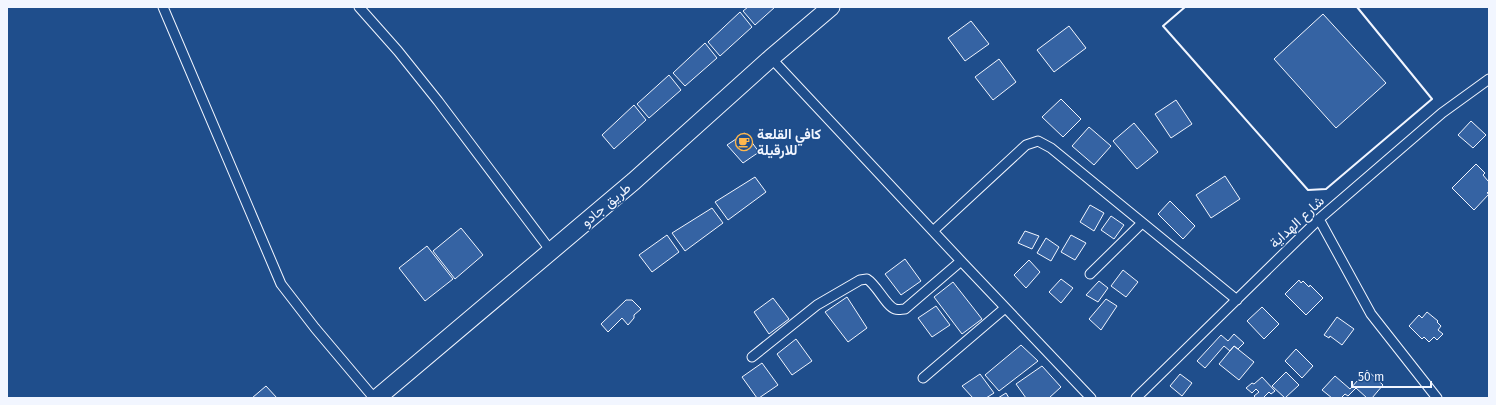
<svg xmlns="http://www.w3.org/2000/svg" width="1496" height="405" font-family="'Fira Sans',Vazirmatn,sans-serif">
	<rect width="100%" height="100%" fill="#1f4e8c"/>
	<path fill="#3563a3" stroke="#f2f6ff" d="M748,7H775L755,25L743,11Z
		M740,12L752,27L720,56L708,42Z
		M1323,14L1386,83L1336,128L1274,59Z
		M971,21L989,44L965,61L948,38Z
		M1069,26L1086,48L1054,72L1037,50Z
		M705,43L717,58L685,86L673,73Z
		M999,59L1016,82L993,100L975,77Z
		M669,75L681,90L649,118L637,104Z
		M1061,99L1081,119L1063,137L1042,117Z
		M1176,100L1192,124L1171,138L1155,114Z
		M634,105L646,120L614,149L602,135Z
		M1471,121L1486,135L1473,148L1458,135Z
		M1134,123L1158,152L1137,169L1113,141Z
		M1089,127L1111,146L1094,165L1072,146Z
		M745,133L759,152L743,163L727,145Z
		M1476,164L1485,173L1483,175L1488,181L1489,180V191L1487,193L1489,194L1474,210L1452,188Z
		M1225,176L1240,199L1211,218L1196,195Z
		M755,177L766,192L728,220L715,202Z
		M1170,201L1195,226L1183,239L1158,214Z
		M1090,205L1104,213L1094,231L1080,222Z
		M712,208L723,223L685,251L672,233Z
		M1111,216L1124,225L1114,239L1101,230Z
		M461,228L483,255L455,279L433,251Z
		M1025,231L1039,236L1032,249L1018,243Z
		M667,235L679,252L652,272L639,255Z
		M1071,235L1086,243L1075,260L1061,252Z
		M1046,238L1059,247L1051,261L1037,253Z
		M427,246L453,279L425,301L399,268Z
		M905,259L921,281L901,295L885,274Z
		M1029,260L1040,272L1026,288L1014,275Z
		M1123,270L1138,282L1126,297L1111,286Z
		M1061,279L1073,288L1061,303L1049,292Z
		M1299,280L1301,283L1303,281L1309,287L1310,285L1323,298L1306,315L1285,294Z
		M1099,281L1108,288L1098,302L1086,295Z
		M953,282L982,319L962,334L934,297Z
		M847,297L867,328L848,342L825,312Z
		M773,298L789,319L769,334L754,312Z
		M1106,299L1117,306L1101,330L1089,319Z
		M626,300H632L641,309L634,315V318L628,325L622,318L608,332L601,324Z
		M936,306L950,325L932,337L918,318Z
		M1262,307L1279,324L1264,339L1247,321Z
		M1427,312L1438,321L1437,322L1441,326L1438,330L1443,334L1437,340L1434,337L1429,342L1424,337L1422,339L1409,326L1419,315L1422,318Z
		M1337,317L1354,329L1342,345L1330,336L1329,338L1324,335Z
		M1234,334L1244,343L1238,349L1234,346L1230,351L1224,346L1205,368L1197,361L1221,335L1228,341Z
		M796,339L812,361L792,375L777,354Z
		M1021,345L1038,361L999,391L985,375Z
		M1234,346L1254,362L1239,380L1219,364Z
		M1296,349L1313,366L1302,378L1285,361Z
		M762,363L778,385L759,398H757L742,377Z
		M1042,366L1061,387L1049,398H1026L1016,384Z
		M1367,370L1383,385L1372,398H1367L1356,388L1348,396L1345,394L1341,398H1332L1322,390L1335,376L1350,389Z
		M1286,372L1299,385L1285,398L1272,386Z
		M980,374L994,393L986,398H973L962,386Z
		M1180,374L1192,383L1182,396L1170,386Z
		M1262,377L1275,391L1271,394L1269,392L1263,398H1256L1254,396L1259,392L1256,389L1252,393L1246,388L1252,383L1254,384Z
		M266,386L277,398H252Z
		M1006,393L1009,398H998Z"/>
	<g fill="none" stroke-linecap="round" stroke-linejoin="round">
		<g stroke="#f2f6ff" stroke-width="11">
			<path id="street" d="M163,7L281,284L315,328L374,398
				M359,7L398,51L438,101L551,251
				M771,58L961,261L1091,398
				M1319,219L1371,314L1437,398
				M933,231L1026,145L1038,141L1051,148L1237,300
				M1090,274L1142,223
				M752,357L817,305L860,280L867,279C877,285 886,306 895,309C898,310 902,309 905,309L961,261
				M923,378L1005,308
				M1136,398L1319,219L1442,113L1489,79"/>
		</g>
		<g stroke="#f2f6ff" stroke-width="19">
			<path id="highway" d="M377,398L634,181L771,58L831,7"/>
		</g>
		<use href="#street" stroke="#1f4e8c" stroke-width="9"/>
		<use href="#highway" stroke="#1f4e8c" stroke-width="17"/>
		<path stroke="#f2f6ff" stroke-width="2" d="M1185,7L1163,26L1308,190L1326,189L1432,99L1357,7"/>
	</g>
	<defs>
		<g id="cafe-ring" transform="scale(0.9)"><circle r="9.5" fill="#1f4e8c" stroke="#ffb74d" stroke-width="1.5"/><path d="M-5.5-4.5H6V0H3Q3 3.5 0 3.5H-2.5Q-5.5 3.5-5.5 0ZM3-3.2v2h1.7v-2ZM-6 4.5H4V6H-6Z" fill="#ffb74d"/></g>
	</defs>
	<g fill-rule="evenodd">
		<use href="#cafe-ring" x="744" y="142"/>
	</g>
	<g text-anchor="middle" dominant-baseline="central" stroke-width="3" stroke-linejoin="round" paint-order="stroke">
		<g font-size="14" font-weight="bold" fill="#f2f6ff" stroke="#1f4e8c" text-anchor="start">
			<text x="757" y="134">كافي القلعة<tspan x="757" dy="16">للارقيلة</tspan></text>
		</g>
		<g font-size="14" fill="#f2f6ff" stroke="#1f4e8c">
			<text transform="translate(606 205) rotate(-40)">طريق جادو</text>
			<text transform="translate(1297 222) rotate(-43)">شارع الهداية</text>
		</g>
	</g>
	<rect width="1496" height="405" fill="none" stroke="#f2f6ff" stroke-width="16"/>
	<path d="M1352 381v6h79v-6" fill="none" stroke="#f2f6ff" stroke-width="2"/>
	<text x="1358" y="381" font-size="12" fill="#f2f6ff" stroke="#1f4e8c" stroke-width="3" paint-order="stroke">50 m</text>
</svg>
